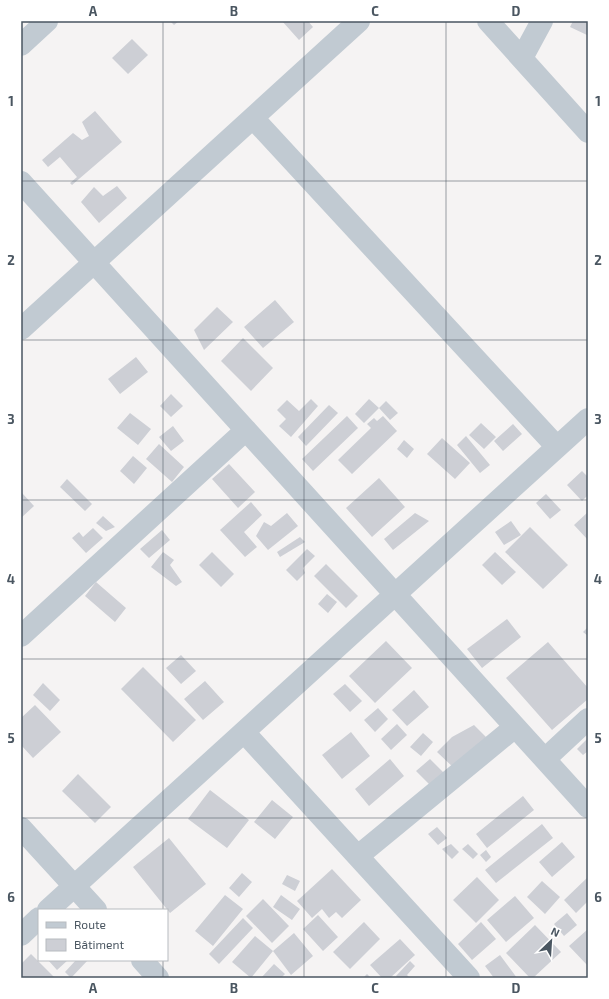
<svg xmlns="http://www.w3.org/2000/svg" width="609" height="999" font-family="'Exo 2',sans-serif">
	<rect width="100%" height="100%" fill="#f5f3f3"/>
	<path fill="#cdcfd5" d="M170,21H179L174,25Z
		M282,21H308L313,27L299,40Z
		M573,21H588L587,35L570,27Z
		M132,39L148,55L128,74L112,58Z
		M95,111L122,142L72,185L70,183L77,177L60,157L48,167L42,160L73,133L82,140L89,136L82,122Z
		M117,186L127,198L99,223L81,202L94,187L103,196Z
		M275,300L294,322L263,348L244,327Z
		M217,307L233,322L204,350L194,330Z
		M243,338L273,368L251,391L221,361Z
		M136,357L148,372L120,394L108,379Z
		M171,394L183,406L171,417L160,406Z
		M311,399L318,406L291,437L279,426L286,419L277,410L287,400L299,411Z
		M369,399L379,408L364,423L355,414Z
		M386,401L398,413L390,420L379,408Z
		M329,405L338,413L306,446L298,437Z
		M130,413L151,429L138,445L117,428Z
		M347,416L358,428L313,471L302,459Z
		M383,416L397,431L352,474L338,460L371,428L367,424L374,418L377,421Z
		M481,423L496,437L484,449L469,435Z
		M513,424L522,434L503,451L494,441Z
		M173,426L184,441L171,451L159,437Z
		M466,436L490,465L480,473L457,445Z
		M442,438L470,463L455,479L427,454Z
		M404,440L414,449L407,458L397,449Z
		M159,444L184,467L172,482L146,459Z
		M133,456L147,468L134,484L120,471Z
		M229,464L255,492L238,508L212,479Z
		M582,471L588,477V495L582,501L567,485Z
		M379,478L405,507L372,537L346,508Z
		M67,479L92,504L85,511L60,487Z
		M22,493L34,506L21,518V495Z
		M546,494L561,510L550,519L536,503Z
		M251,502L262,515L244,532L257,547L245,557L220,530Z
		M588,512V540L574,525Z
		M287,513L298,526L268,550L256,536L264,522L271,526Z
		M415,513L429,521L393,550L384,539Z
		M103,516L115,527L106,531L96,523Z
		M511,521L521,535L504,545L495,532Z
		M530,527L568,565L543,589L505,552Z
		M93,528L103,538L86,553L72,538L79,532L83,537Z
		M162,530L170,540L149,558L140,549Z
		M300,537L305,542L280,557L277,552Z
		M307,549L315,556L303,568L305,573L297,581L286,570Z
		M163,552L174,560L170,565L182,582L176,586L151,567Z
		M212,552L234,574L221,587L199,565Z
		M495,552L516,572L502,585L482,565Z
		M326,564L358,596L346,608L314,576Z
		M96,582L126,608L115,622L85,596Z
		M327,594L337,602L328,613L318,604Z
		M507,619L521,637L482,668L467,649Z
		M588,627V636L583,632Z
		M386,641L412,668L375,703L349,676Z
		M548,642L588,688V699L552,730L506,678Z
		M181,655L196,671L181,684L166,668Z
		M143,667L196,720L173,742L121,689Z
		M205,681L224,702L203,720L184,699Z
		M43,683L60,700L50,711L33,695Z
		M345,684L362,701L350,712L333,694Z
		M414,690L429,707L407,726L392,710Z
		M35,705L61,732L33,758L21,745V718Z
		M378,708L388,719L375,732L364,720Z
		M397,724L407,735L391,750L381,739Z
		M474,725L486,737L455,769L437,752L452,737Z
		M351,732L370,756L342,779L322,755Z
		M423,733L433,742L421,756L410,747Z
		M588,738V751L583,755L577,749Z
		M390,759L404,776L369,806L355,789Z
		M430,759L445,774L431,786L416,771Z
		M78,774L111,807L95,823L62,791Z
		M210,790L249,820L227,848L188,819Z
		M523,796L534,810L487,848L476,834Z
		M272,800L293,817L275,839L254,822Z
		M542,824L553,838L496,883L485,870Z
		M437,827L447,838L438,845L428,834Z
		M169,838L206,884L170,913L133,867Z
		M562,842L575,857L552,877L539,862Z
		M451,844L459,852L452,859L442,849Z
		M468,844L478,854L473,859L462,849Z
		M486,850L491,857L486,862L480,855Z
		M332,869L361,900L342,918L336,912L329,918L322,909L312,918L297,901Z
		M242,873L252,882L239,897L229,888Z
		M287,875L300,881L295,891L282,884Z
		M477,877L499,900L476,923L453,900Z
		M588,877V901L576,913L564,900Z
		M542,881L560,897L545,914L527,897Z
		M225,895L243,909L213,946L195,931Z
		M281,895L300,909L292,920L273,907Z
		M515,896L534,918L506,942L487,920Z
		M263,899L289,926L272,943L246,916Z
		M567,913L577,925L564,936L554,924Z
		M318,915L338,937L323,951L303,929Z
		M243,918L253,928L219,964L209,954Z
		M364,922L380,939L350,969L333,952Z
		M481,922L496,939L472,960L458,944Z
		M535,925L561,952L533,978H530L506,953Z
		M588,929V966L569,946Z
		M294,933L313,956L291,975L273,951L251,978L232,962L255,936L273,951Z
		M400,939L415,955L390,978H382L370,965Z
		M31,954L55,978H21V964Z
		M500,955L517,978H494L485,966Z
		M48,960H68L57,970Z
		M76,960H88L71,978L65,972Z
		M410,961L415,966L407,975L410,978H398L396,976Z
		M274,964L285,974L281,978H261Z
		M367,974L371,978H363Z"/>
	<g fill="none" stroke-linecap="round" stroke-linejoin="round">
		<path stroke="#c1cad2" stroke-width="22" d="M488,21L588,132
			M21,45L47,21
			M522,58L542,21
			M253,118L557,447
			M21,182L588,807
			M21,329L359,21
			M21,636L246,430
			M244,732L469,978
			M545,759L588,719
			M358,856L515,727
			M48,910L588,419
			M21,935L39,918"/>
		<path stroke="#c1cad2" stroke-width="22" d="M21,828L96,910
			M142,960L158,978"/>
	</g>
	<path fill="none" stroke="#4a5661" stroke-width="1" stroke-opacity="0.55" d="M163,21V910M304,21V978M446,21V978M21,181H588M21,340H588M21,500H588M21,659H588M21,818H588M163,960V978"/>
	<rect width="609" height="999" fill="none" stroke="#ffffff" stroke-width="44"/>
	<rect x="38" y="909" width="130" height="52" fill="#ffffff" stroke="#b7bbc0"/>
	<rect x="46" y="922" width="20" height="6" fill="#c1cad2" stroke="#b7bbc0"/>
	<text x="74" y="929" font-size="12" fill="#4a5661">Route</text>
	<rect x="46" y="939" width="20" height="12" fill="#cdcfd5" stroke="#b7bbc0"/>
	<text x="74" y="949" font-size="12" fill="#4a5661">Bâtiment</text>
	<g transform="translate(551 941) rotate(25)" stroke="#ffffff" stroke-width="3" paint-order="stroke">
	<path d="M0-3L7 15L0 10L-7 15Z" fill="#4a5661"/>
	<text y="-6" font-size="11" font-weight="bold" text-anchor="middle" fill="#4a5661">N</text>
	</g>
	<rect x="22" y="22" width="565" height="955" fill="none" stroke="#4a5661" stroke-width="1.5"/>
	<g font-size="13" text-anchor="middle" font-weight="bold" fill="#4a5661">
		<text x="93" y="16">A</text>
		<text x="234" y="16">B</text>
		<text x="375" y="16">C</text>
		<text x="516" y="16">D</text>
		<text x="11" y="106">1</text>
		<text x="598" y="106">1</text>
		<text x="11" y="265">2</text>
		<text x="598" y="265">2</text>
		<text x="11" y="424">3</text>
		<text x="598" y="424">3</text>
		<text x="11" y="584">4</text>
		<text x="598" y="584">4</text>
		<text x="11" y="743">5</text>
		<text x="598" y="743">5</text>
		<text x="11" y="902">6</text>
		<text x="598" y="902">6</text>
		<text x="93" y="993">A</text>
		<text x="234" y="993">B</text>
		<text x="375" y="993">C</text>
		<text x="516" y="993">D</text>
	</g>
</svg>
